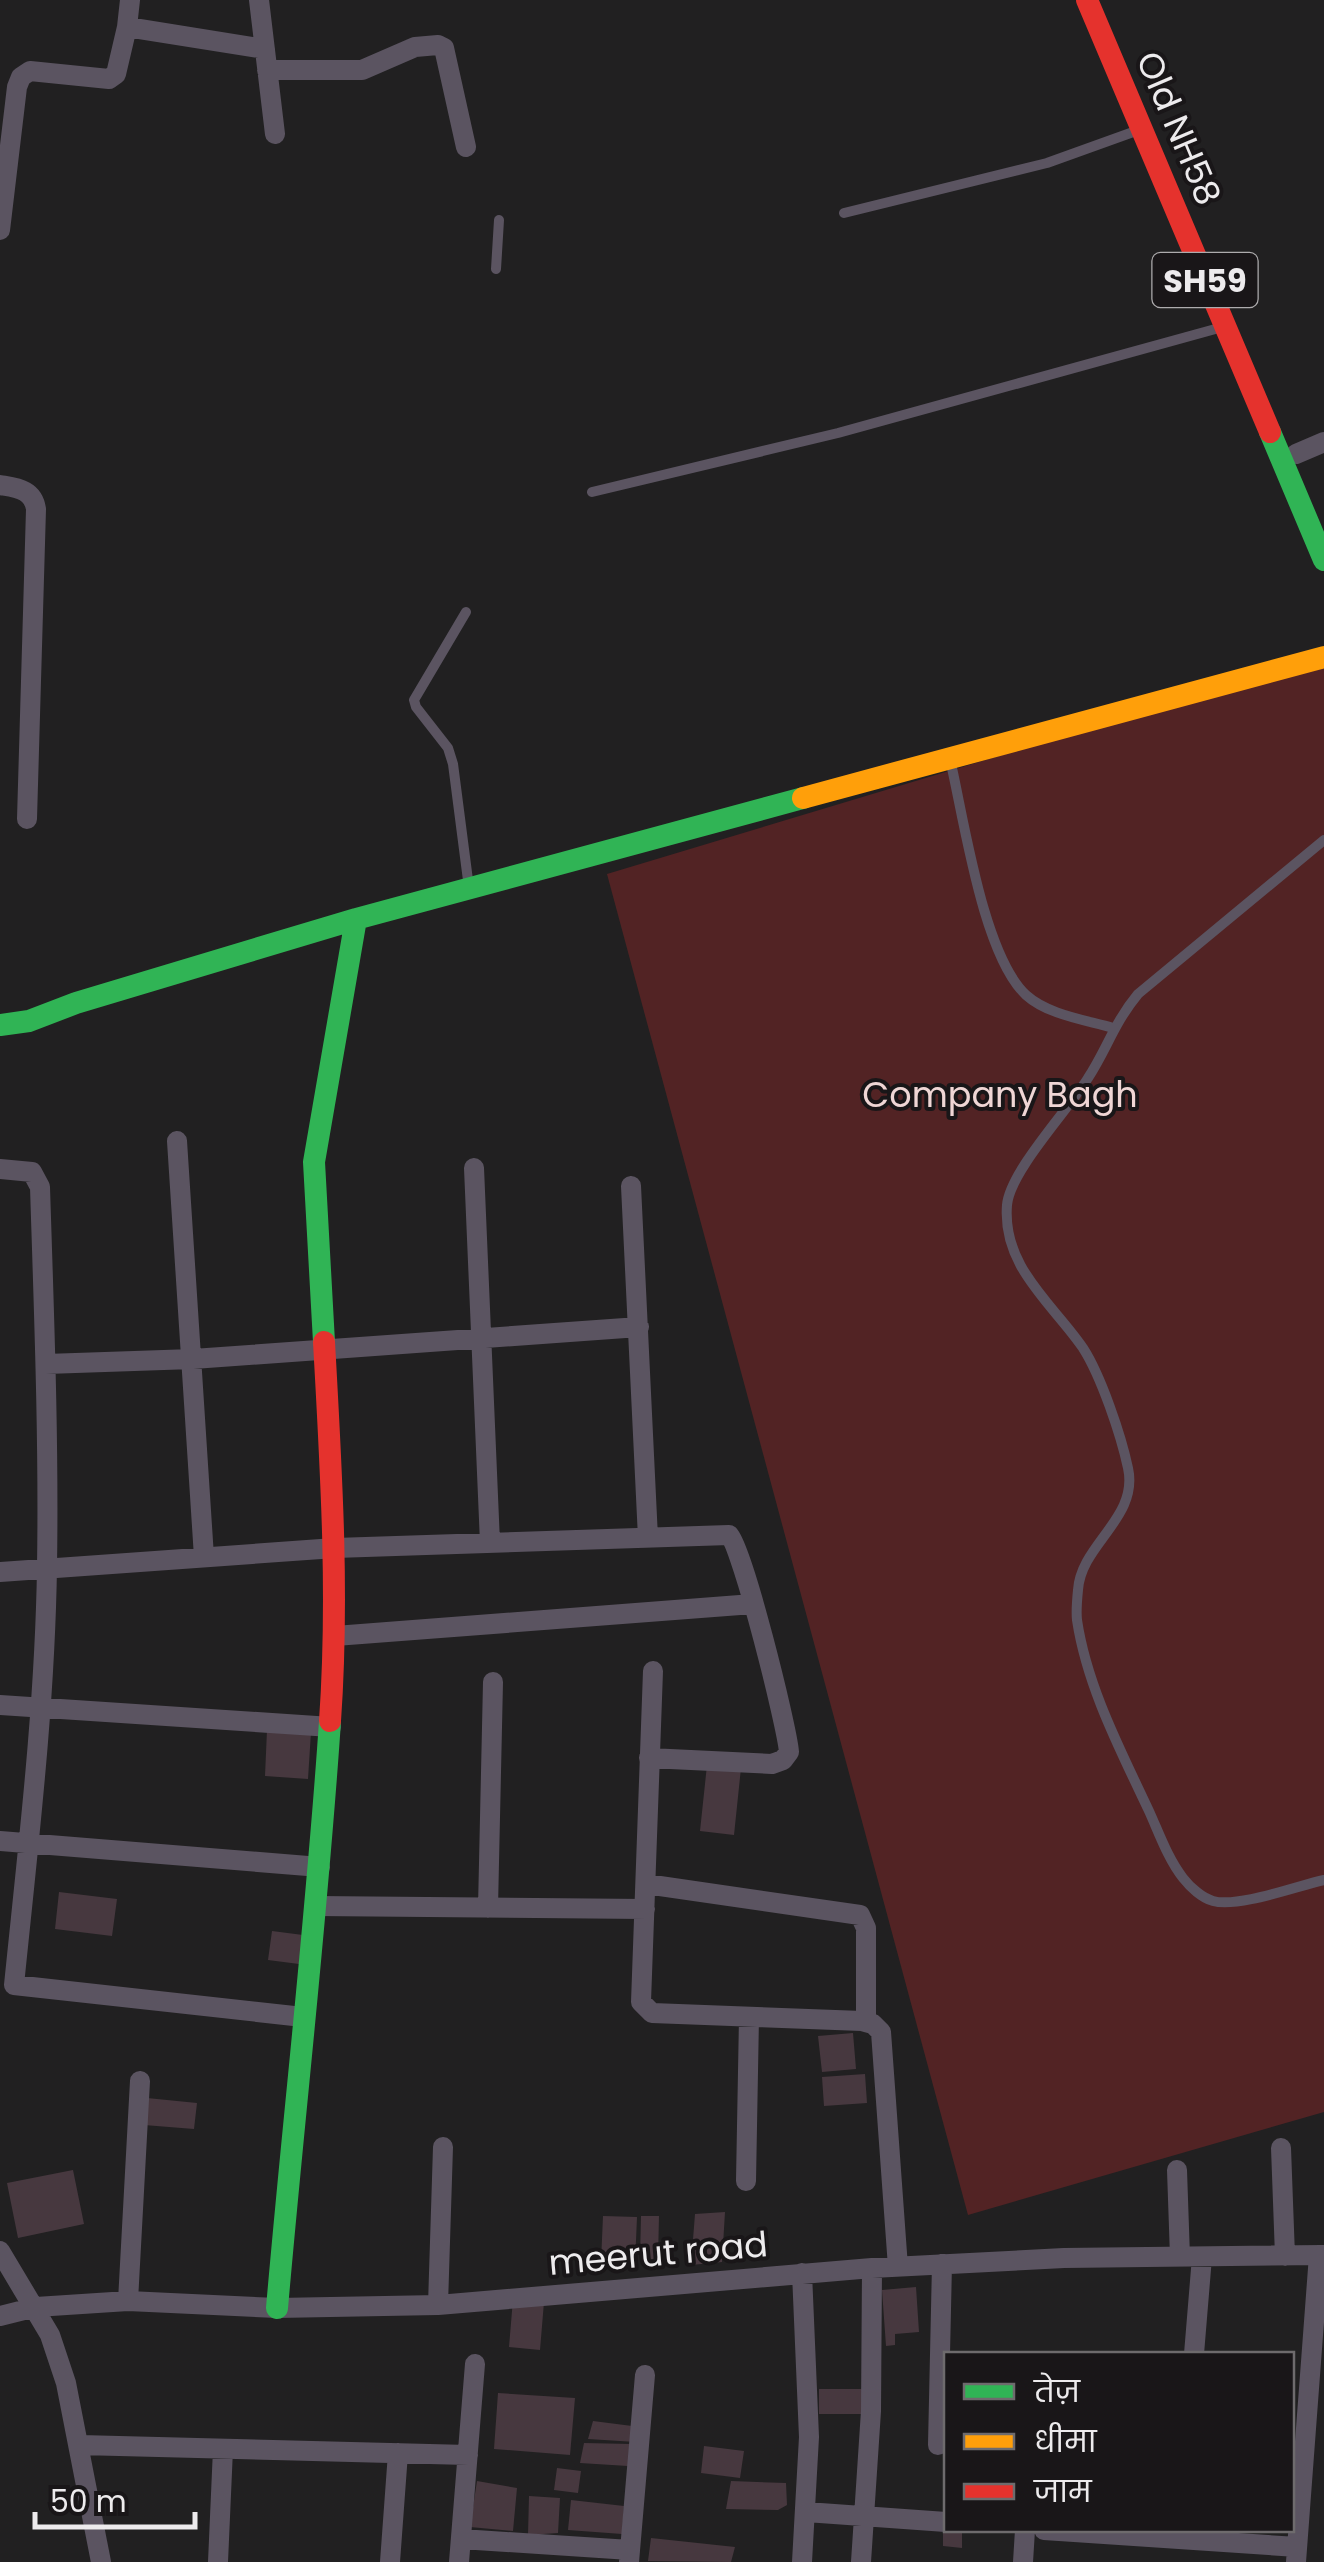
<svg xmlns="http://www.w3.org/2000/svg" width="1324" height="2562" font-family="Poppins,'Noto Sans Devanagari',sans-serif">
	<rect width="100%" height="100%" fill="#212021"/>
	<path fill="#522324" d="M1324,658V2112L968,2215L607,874Z"/>
	<path fill="#47383f" d="M267,1730L311,1732L308,1779L265,1776Z
		M707,1765L741,1768L734,1835L700,1831Z
		M59,1892L117,1899L112,1936L55,1929Z
		M272,1931L303,1935L299,1964L268,1960Z
		M853,2033L856,2069L822,2072L818,2036Z
		M865,2074L867,2103L824,2106L822,2077Z
		M147,2098L197,2103L194,2129L144,2125Z
		M73,2170L84,2224L18,2238L7,2183Z
		M725,2212L722,2262L691,2265L695,2214Z
		M603,2216L637,2217L635,2264L601,2262Z
		M641,2216H659L658,2259H640Z
		M916,2287L919,2332L895,2334V2345L886,2346L882,2290Z
		M513,2299L544,2302L540,2350L509,2347Z
		M819,2389H868V2414H819Z
		M498,2393L575,2398L570,2455L494,2449Z
		M593,2421L640,2427L636,2442L588,2439Z
		M584,2443L631,2444L628,2466L580,2463Z
		M704,2446L744,2451L740,2478L701,2473Z
		M557,2468L581,2471L578,2493L554,2490Z
		M477,2481L517,2488L513,2531L470,2527Z
		M731,2481L786,2483L787,2505L778,2510L726,2509Z
		M529,2496L560,2498L558,2533L528,2535Z
		M571,2500L624,2506L622,2534L568,2530Z
		M943,2530H962V2548L943,2546Z
		M651,2538L735,2547L731,2562L648,2561Z"/>
	<g fill="none" stroke-linecap="round" stroke-linejoin="round">
		<path stroke="#5b5461" stroke-width="10" d="M844,213L1047,163L1136,131
			M496,269L499,220
			M592,492L838,433L1219,328
			M466,612L414,700L416,707L448,748L453,764L469,888
			M950,759C964,819 983,955 1026,995C1048,1015 1086,1020 1113,1028
			M1324,840L1138,994C1114,1023 1107,1049 1088,1078C1069,1109 1010,1171 1007,1205C1002,1267 1053,1304 1083,1348C1101,1376 1121,1435 1128,1468C1139,1518 1081,1544 1078,1590C1077,1600 1076,1611 1077,1620C1087,1687 1121,1751 1149,1811C1159,1833 1168,1859 1183,1878C1190,1887 1202,1898 1213,1901C1238,1908 1297,1886 1324,1880"/>
		<path stroke="#5b5461" stroke-width="20" d="M259,0L275,134
			M127,27L265,49
			M267,70H362L415,47L438,45L444,48L466,147
			M0,230L17,87L21,77L30,71L109,79L116,74L127,27L130,0
			M1296,454L1324,442
			M0,485C17,488 33,489 36,509L27,819
			M177,1141L204,1557
			M474,1168L490,1543
			M0,1169L32,1172L40,1187C44,1313 49,1441 47,1567C45,1707 28,1847 14,1985L303,2017
			M631,1186L648,1538
			M46,1364L193,1359L639,1327
			M0,1572L335,1548L729,1535C742,1546 787,1726 789,1752L783,1760L772,1764L649,1758
			M335,1636L753,1604
			M653,1671L641,2002L652,2013L862,2021L873,2024L881,2032L898,2267
			M0,1705L331,1727
			M0,1841L320,1867
			M646,1884L860,1915L866,1928V2022
			M316,1906L645,1909
			M488,1908L493,1682
			M1281,2148L1285,2256
			M1177,2170L1180,2257
			M746,2181L749,2017
			M0,2251L50,2335L66,2383L101,2562
			M128,2301L140,2081
			M438,2305L443,2147
			M0,2316L36,2307L128,2301L277,2308L438,2305L872,2268L1064,2258L1324,2255
			M1194,2354L1202,2257
			M80,2445L468,2455
			M938,2445L942,2264
			M806,2512L946,2522
			M1044,2530L1297,2547
			M461,2539L630,2550
			M218,2562L223,2449
			M390,2562L398,2453
			M459,2562L475,2364
			M629,2562L645,2375
			M802,2562L809,2437L802,2273
			M861,2562L871,2411L872,2268
			M1023,2562L1025,2530
			M1296,2562L1319,2255"/>
		<path stroke="#30b455" stroke-width="22" d="M1270,432L1324,560
			M0,1025L29,1021L76,1003L356,919L803,798
			M324,1342L314,1162L356,919
			M277,2308C294,2112 317,1917 330,1721"/>
		<path stroke="#ff9f0a" stroke-width="22" d="M803,798L1324,657"/>
		<path stroke="#e5322d" stroke-width="22" d="M1087,0L1270,432
			M324,1342C331,1469 339,1594 330,1721"/>
	</g>
	<g text-anchor="middle" dominant-baseline="central" stroke-width="8" stroke-linejoin="round" paint-order="stroke">
		<rect fill="#191618" stroke="#adabad" stroke-width="2.5" x="1152.5" y="253" width="105" height="54" rx="8"/>
		<g font-size="32" font-weight="bold" fill="#edebed">
			<text x="1205" y="280">SH59</text>
		</g>
		<g font-size="35" fill="#edebed" stroke="#191618">
			<text transform="translate(1179 128) rotate(67)">Old NH58</text>
			<text transform="translate(658 2253) rotate(-5)">meerut road</text>
		</g>
		<g font-size="35" fill="#efd6d5" stroke="#191618">
			<text x="1000" y="1094">Company Bagh</text>
		</g>
	</g>
	<rect x="944" y="2352" width="350" height="180" fill="#191618" stroke="#6e6b6d" stroke-width="2.5"/>
	<rect x="964" y="2384" width="50" height="15" fill="#30b455" stroke="#6e6b6d" stroke-width="2.5"/>
	<text x="1034" y="2402" font-size="30" fill="#edebed">तेज़</text>
	<rect x="964" y="2434" width="50" height="15" fill="#ff9f0a" stroke="#6e6b6d" stroke-width="2.5"/>
	<text x="1034" y="2452" font-size="30" fill="#edebed">धीमा</text>
	<rect x="964" y="2484" width="50" height="15" fill="#e5322d" stroke="#6e6b6d" stroke-width="2.5"/>
	<text x="1034" y="2502" font-size="30" fill="#edebed">जाम</text>
	<path d="M35 2512v15h160v-15" fill="none" stroke="#edebed" stroke-width="5"/>
	<text x="50" y="2512" font-size="30" fill="#edebed" stroke="#191618" stroke-width="8" paint-order="stroke">50 m</text>
</svg>
